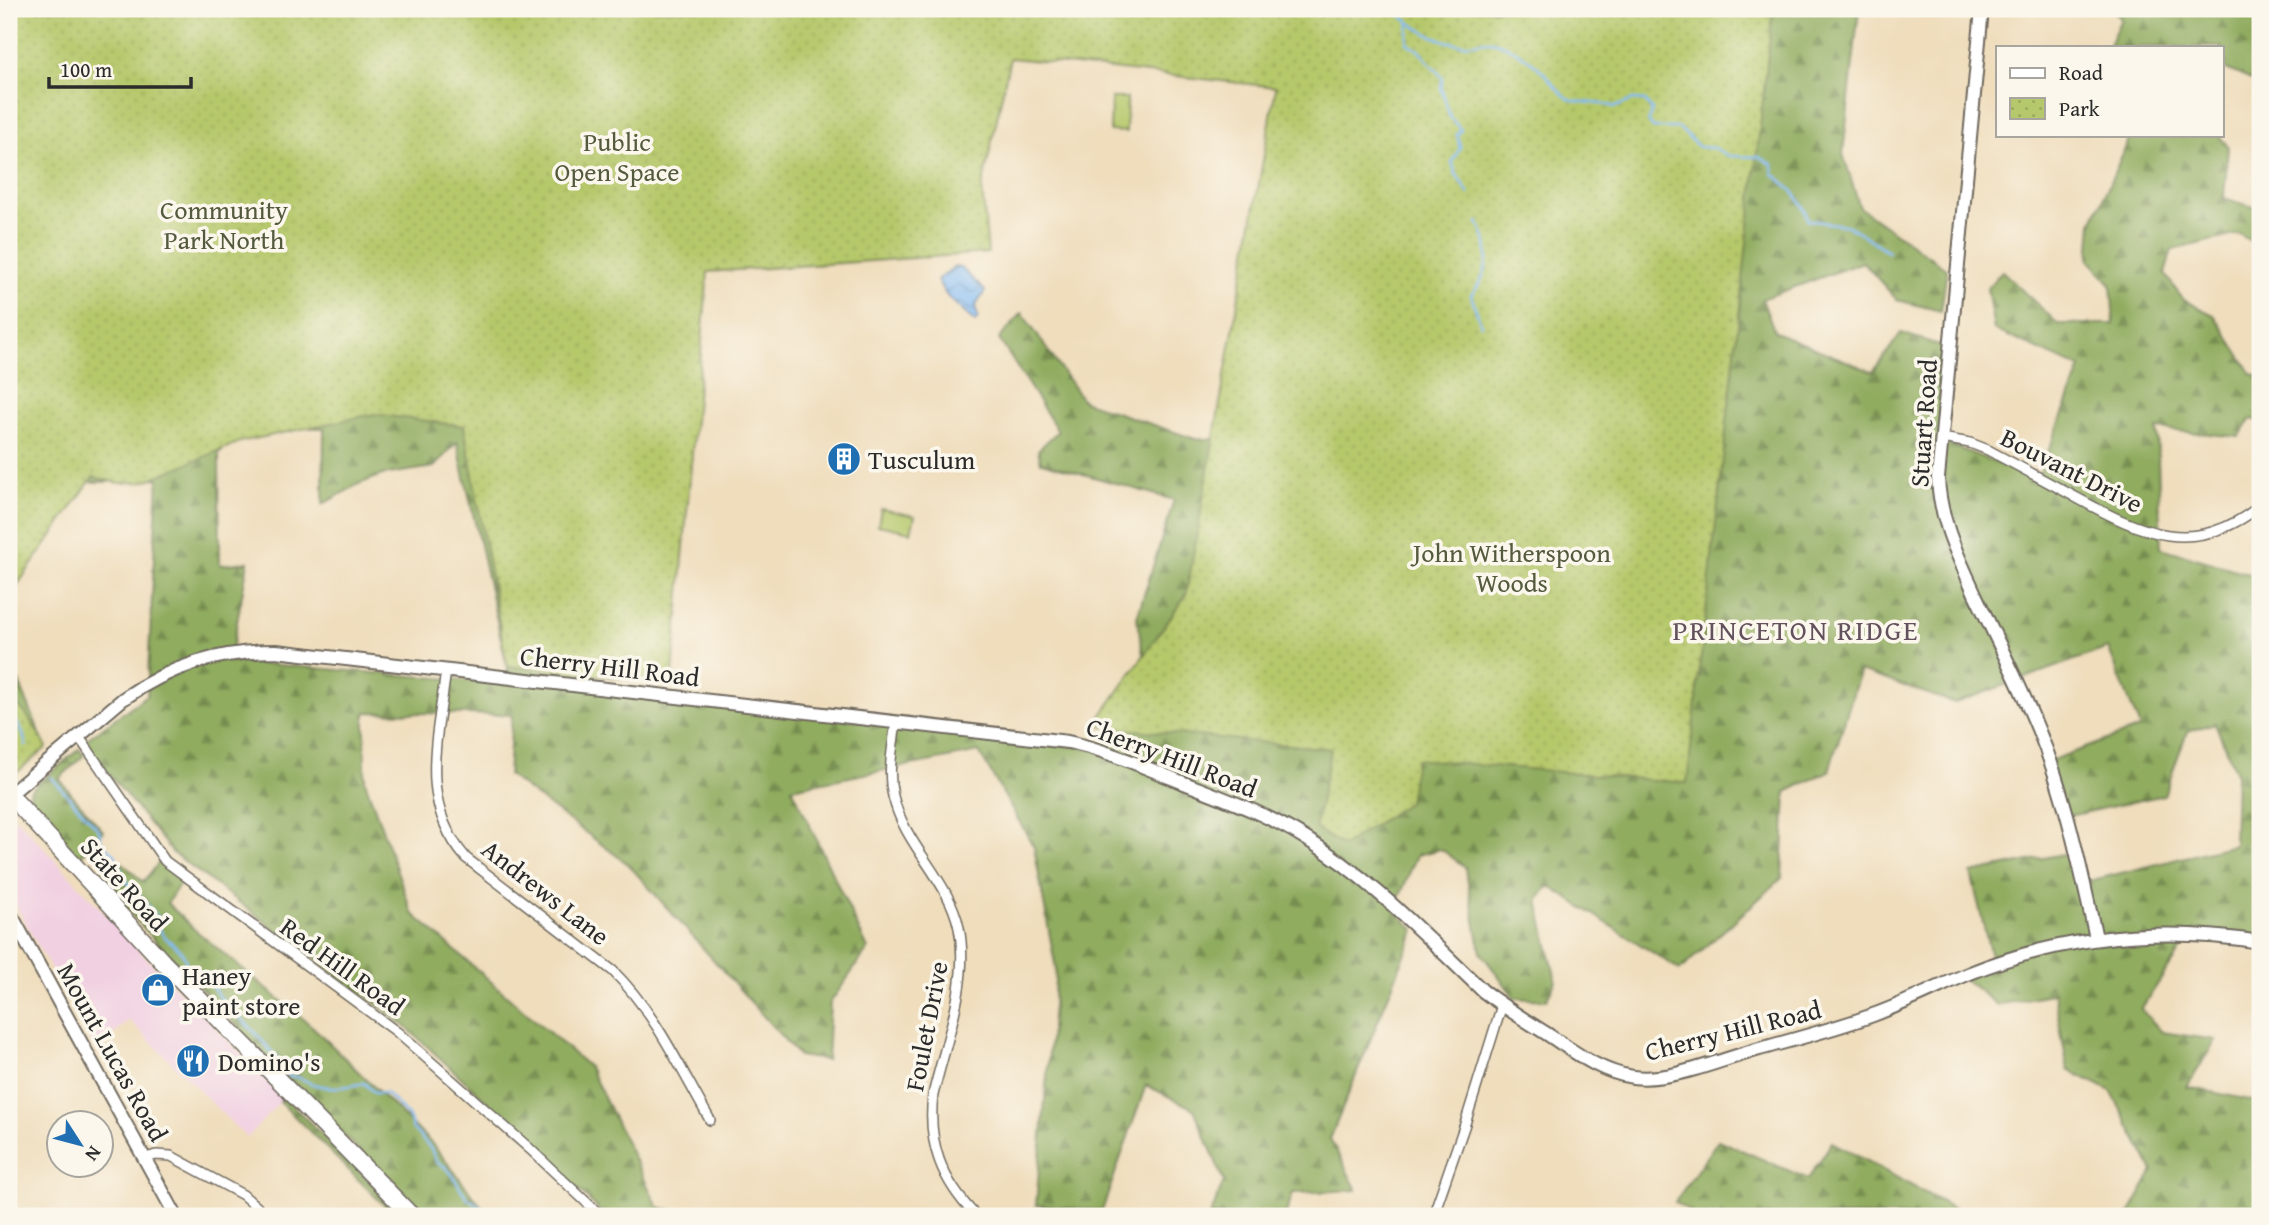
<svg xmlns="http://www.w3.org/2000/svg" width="2269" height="1225" font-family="'Gentium Book Plus',serif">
	<defs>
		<pattern id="forest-firs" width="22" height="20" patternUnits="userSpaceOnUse" patternTransform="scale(1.75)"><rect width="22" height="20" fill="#90ac5f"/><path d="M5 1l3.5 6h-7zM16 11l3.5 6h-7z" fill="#768c4f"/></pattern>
		<pattern id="park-dots" width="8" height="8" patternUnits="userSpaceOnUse" patternTransform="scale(1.75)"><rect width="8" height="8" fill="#b5c86b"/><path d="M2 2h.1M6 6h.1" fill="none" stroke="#9cac5d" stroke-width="1.8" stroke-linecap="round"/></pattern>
		<pattern id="water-waves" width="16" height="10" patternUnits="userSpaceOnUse" patternTransform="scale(1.75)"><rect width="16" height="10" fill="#84bcf4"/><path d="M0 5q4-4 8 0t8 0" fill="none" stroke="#6c99c6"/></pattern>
	</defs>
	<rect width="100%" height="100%" fill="#fbf7ec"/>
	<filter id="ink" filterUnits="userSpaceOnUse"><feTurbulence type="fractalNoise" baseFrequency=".0143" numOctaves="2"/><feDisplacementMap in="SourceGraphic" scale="14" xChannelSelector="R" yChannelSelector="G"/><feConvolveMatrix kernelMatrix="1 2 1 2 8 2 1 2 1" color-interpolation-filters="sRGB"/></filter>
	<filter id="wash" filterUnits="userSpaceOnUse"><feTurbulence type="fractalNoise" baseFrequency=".00686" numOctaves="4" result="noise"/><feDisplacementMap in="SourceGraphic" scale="28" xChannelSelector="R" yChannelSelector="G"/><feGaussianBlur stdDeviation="1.57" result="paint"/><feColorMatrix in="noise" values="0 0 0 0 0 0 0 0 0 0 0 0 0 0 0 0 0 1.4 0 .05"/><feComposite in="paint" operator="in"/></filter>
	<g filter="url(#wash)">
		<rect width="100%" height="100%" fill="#efddbc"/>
		<path fill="#f1d0e2" d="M9,816L20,822L143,955L284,1097L247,1138L129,1020L96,1050L9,893Z"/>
		<path fill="#b5c86b" stroke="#707a4b" stroke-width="2" d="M1111,98H1127L1126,132L1110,131Z
			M881,509L915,516L911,532L878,525Z"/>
		<path fill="url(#forest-firs)" stroke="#5e6c45" stroke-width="2" fill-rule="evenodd" d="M9,9L474,206L568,686L1095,749L1161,695L1143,654L1137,617L1174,500L1041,462L1038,450L1058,431L999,339L1022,313L1083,401L1195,439L1244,440L1288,185L1266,21L1214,9H1859L1843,154L1860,208L1947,269L1941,311L1897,300L1863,262L1762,299L1775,332L1873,372L1901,333L1951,349L1942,441L2037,480L2081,368L1994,330L1987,288L2002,271L2058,324H2114L2111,284L2089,260L2092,223L2131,135H2218L2228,146L2224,198L2260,209V247L2239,234L2172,250L2165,274L2183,300L2214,315L2252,374L2260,376V421L2251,419L2239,437L2157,429L2161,548L2260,577V937L2194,930L2141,1009L2162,1032L2216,1040L2187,1087L2260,1102V1216H2128L2153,1171L2111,1091L2068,1070L2054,993L1997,1005L1963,978L1993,965L1971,873L2073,852L2081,883L2234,845L2236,773L2215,723L2187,732L2164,795L2065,817L2049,761L2140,728L2108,648L1955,703L1860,671L1829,771L1786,792L1782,878L1680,970L1549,886L1538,900L1556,981L1546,1000L1515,998L1481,953L1465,867L1441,849L1417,855L1394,910L1415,930L1330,1139L1357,1190L1293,1193L1285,1216H1210L1224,1181L1194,1109L1146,1085L1102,1211L1036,1205L1056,970L1034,847L979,752L792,788L868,949L830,1003L827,1060L799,1056L628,864L508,775L512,715L365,712V781L412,913L589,1067L658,1207L694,1216H605L530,1141L404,1025L173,853L83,742L147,695L158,478C133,479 96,486 75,479L15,554L14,670L44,743L9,765ZM245,428H324L323,504L359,484L382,475L434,467L457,442L511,684L230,661L248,562L220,565L219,453Z
			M2113,9H2246L2260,19V84L2222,67V47H2108L2121,19Z
			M79,749L84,755L59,779L103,831L79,859L27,800L30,799V791L33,788Z
			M161,860L183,879L167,903L195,930L313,1027L433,1145L489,1216H425L288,1080L100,882L120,861L143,882Z
			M284,1097L404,1216H395L280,1102Z
			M1718,1140L1808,1179L1832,1142L1967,1216H1691L1692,1213L1675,1202Z"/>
		<path fill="url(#park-dots)" stroke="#707a4b" stroke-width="2" d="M9,9H1773L1687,783L1416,759L1409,802L1343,846L1315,828L1331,749L1094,726L1186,595L1276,87L1010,58L982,188L988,253L708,272L672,684L507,666L464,426L374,414L240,442L143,482L118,483L93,477L9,597Z
			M9,696L26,714L47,747L14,775L9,772Z"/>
		<path fill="url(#water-waves)" stroke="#587490" stroke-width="2" d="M954,267L961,268L985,291L975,307L978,317L975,322L947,296L937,280Z"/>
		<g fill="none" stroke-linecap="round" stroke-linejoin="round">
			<path stroke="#84bcf4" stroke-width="2.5" d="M1394,9C1412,27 1438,43 1464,44C1473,44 1483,40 1491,41C1508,44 1530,59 1542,71C1551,79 1557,91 1568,98C1582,105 1600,101 1615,107L1633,100L1645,101L1652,110L1648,121L1653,128H1679L1699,147L1714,148L1729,156L1759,157L1772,164L1773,174C1791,188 1802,199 1808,220L1849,226L1889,252
				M1409,22L1407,43L1418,50L1443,78L1441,87L1450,117L1461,130L1457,134L1460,148L1452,162L1456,174L1469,194
				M1478,222C1492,247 1490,274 1471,295L1481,325
				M9,711L22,731L26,745
				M51,777L99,830L102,844L114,853L125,879L159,919C156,944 183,939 187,967L193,973L201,972C210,981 215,993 224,1002C248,1025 271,1047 288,1076C302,1076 304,1082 316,1085C333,1089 347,1087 364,1083L375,1093H386L409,1117L413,1129L431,1149L437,1162C454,1170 455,1183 466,1196C473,1204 486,1209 494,1216"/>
		</g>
	</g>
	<g filter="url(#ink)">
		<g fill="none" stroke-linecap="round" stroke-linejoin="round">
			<g stroke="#70695e" stroke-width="12">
				<path id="street" d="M1942,438L1970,443L1988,450C2018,466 2048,482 2077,498C2143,534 2194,558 2260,506
					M446,670C438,737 417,802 466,858L613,971C655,1012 681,1070 710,1120
					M896,722C893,746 887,772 893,796C904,845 949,879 959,928C970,981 945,1044 933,1095C927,1144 942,1181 976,1216
					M79,737L165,861L397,1032L530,1149L601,1216
					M146,1158L156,1155L171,1156L243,1195L267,1216
					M1433,1216L1464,1127L1502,1005"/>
			</g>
			<g stroke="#70695e" stroke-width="16">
				<path id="secondary" d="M1982,9L1938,478C1940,521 1958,556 1975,594C1996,638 2019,683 2038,729C2066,796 2080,867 2096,938
					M9,795L123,699C170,666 219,651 276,651L1068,742C1106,750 1139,765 1174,779C1219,797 1264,812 1305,838C1372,879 1426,937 1483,991C1503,1006 1523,1019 1544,1032C1572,1050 1599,1072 1633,1077C1670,1082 1720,1060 1756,1050C1795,1039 1835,1029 1873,1015C1906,1003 1937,987 1970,973C2063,936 2162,926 2260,942
					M9,911L176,1216"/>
			</g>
			<g stroke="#70695e" stroke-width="19">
				<path id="highway" d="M9,794L163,962L412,1216"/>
			</g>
			<use href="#street" stroke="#fff" stroke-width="9"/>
			<use href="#secondary" stroke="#fff" stroke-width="12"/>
			<use href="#highway" stroke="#fff" stroke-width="16"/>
		</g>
	</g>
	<defs>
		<g id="building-disc" transform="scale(1.75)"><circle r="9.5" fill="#1f6fb2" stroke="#fbf7ec"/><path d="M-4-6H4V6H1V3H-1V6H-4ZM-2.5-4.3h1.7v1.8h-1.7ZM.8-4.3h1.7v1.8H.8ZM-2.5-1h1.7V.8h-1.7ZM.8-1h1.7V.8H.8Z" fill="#fff"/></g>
		<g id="shop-disc" transform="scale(1.75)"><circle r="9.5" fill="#1f6fb2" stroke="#fbf7ec"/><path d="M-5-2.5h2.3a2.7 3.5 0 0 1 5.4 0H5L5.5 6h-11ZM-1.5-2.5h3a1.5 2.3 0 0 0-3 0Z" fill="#fff"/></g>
		<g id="restaurant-disc" transform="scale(1.75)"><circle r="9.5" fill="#1f6fb2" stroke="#fbf7ec"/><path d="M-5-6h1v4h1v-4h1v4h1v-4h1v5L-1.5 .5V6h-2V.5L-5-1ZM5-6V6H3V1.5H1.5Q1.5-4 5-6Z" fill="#fff"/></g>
	</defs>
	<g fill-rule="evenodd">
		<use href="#building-disc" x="844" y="459"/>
		<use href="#shop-disc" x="158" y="990"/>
		<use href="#restaurant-disc" x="193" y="1061"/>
	</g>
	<g text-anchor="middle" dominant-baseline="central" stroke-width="7" stroke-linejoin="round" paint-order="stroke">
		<g font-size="26" fill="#545a3e" stroke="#fbf7ec">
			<text x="617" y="141">Public<tspan x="617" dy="30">Open Space</tspan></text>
			<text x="224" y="209">Community<tspan x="224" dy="30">Park North</tspan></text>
			<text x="1512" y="552">John Witherspoon<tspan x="1512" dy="30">Woods</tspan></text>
		</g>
		<g font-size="26" fill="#2b2b2b" stroke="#fbf7ec">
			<text transform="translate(1923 423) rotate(-86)">Stuart Road</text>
			<text transform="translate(2072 470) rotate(27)">Bouvant Drive</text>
			<text transform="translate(610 666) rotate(7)">Cherry Hill Road</text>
			<text transform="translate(1172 757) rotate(21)">Cherry Hill Road</text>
			<text transform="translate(125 884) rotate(48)">State Road</text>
			<text transform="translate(546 892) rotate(38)">Andrews Lane</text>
			<text transform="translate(343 966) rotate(36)">Red Hill Road</text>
			<text transform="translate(926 1026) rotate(-79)">Foulet Drive</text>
			<text transform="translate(1733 1030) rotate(-14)">Cherry Hill Road</text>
			<text transform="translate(113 1052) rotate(61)">Mount Lucas Road</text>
		</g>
		<g font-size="26" fill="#2b2b2b" stroke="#fbf7ec" text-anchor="start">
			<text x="868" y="459">Tusculum</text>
			<text x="182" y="975">Haney<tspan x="182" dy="30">paint store</tspan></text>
			<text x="218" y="1061">Domino's</text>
		</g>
		<g font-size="28" letter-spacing="2" fill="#63515d" stroke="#fbf7ec">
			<text x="1796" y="629">PRINCETON RIDGE</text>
		</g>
	</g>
	<rect width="2269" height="1225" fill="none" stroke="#fbf7ec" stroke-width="35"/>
	<rect x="1996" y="46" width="228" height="91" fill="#fbf7ec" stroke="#a8a59f" stroke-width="2"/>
	<rect x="2010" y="68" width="35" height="10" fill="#ffffff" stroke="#a8a59f" stroke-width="2"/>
	<text x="2059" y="80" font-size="21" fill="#2b2b2b">Road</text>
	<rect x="2010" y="98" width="35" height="21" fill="url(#park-dots)" stroke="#a8a59f" stroke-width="2"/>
	<text x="2059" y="116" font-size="21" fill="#2b2b2b">Park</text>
	<g transform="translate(80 1144) rotate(126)"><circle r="33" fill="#fbf7ec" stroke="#a8a59f" stroke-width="2"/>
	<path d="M0-5L12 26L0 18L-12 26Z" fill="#1f6fb2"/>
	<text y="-10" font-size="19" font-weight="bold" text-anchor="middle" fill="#2b2b2b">N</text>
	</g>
	<path d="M49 77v10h142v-10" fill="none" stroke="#2b2b2b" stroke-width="3.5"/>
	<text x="60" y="77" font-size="21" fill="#2b2b2b" stroke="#fbf7ec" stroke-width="5" paint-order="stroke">100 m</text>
</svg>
